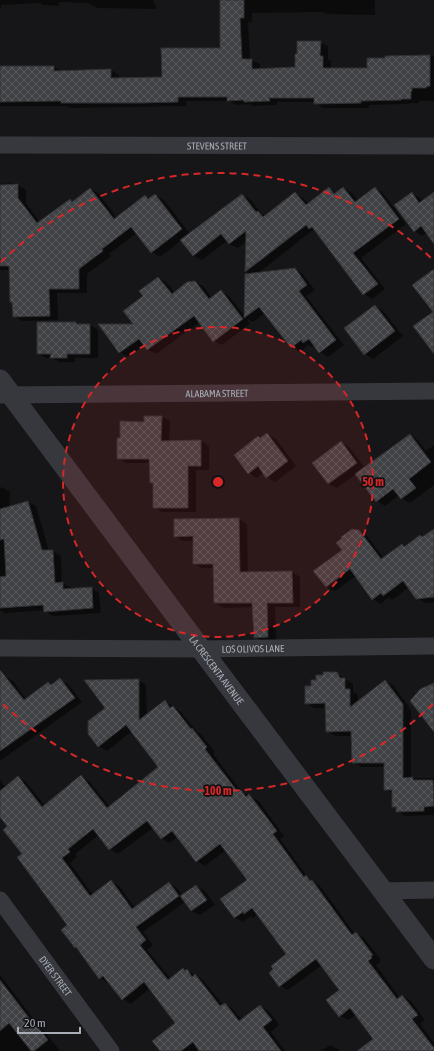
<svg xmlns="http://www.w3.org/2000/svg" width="434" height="1051" font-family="'Asap Condensed',sans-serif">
	<defs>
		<pattern id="building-cross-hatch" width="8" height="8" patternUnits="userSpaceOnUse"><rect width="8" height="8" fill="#404145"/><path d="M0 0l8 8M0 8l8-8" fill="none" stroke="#595a5e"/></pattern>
	</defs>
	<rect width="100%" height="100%" fill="#161618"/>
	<path fill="#0007" fill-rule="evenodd" d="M0,0H153L157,9L97,8L89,4V3L59,2V6L43,5L40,3L1,5V8H0Z
		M221,0H375V15L327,14L323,12L252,13V22H248L250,60H251L260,64V69L296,68L320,42L328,46V60L331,61V69H368L386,59V57L434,56V101H419V103H410L409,104L369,105V108H323L315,102H277V105L253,106L250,104L236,105L229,101H186V106L70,108L67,106H0V67H54L62,71L111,70L119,75V79L163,78L221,49Z
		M15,183L26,190V203L40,222L70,200L73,202L91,189L99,194L117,218L145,196L150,199L155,195L164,200L190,234L242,195L251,200L262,214L266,216L295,193L303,198L309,204L329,189L337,193L344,188L352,193L358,201L375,188L383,193L406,224L361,258L385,289L372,299L364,294L318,233L313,230L257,274L295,269L303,274L315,290L306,296L344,345L328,357L320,352L315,345L312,347L308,345L300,352L291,347L265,313L253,322L247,319L250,324L222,345L214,341L200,322L156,354L148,350L145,345L128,357L120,352L100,325H135L144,296L159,278L167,283L175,293L194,282L203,286L212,298L221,291L229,296L245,316L251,275L246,272L247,241L238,248L229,244L227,241L202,260L194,256L182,240L160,257L152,252L137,233L109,254L111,256L87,274V293H57L58,320L22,321L14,316L13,303L10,302V270H0V184ZM309,221L310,223L253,267V265Z
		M412,193L420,198L423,202L434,193V238L427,233L422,236L414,231Z
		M375,306L383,311L403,336L373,359L365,354Z
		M38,323H76L80,325H90L98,330V358H75V362H60L52,358H46L38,353Z
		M162,417L170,421L169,442L201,441L209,446V470H196V512H162L154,507V485L151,483L150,463H126L118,458L121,439L144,423Z
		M267,434L276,439L296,466L275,482L267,477L263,473L257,478L249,473L261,439Z
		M410,435L418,440L426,451L434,445V485L410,503L401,498L399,495L385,506L377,501L356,474L337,488L329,484L313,463L341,442L349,447L365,468Z
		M2,487L10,492L9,507L28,502L36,506L49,551H53L61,556L62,583L71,588V590L91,588L99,593L101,613L53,616L45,611V610L5,613L0,610V488Z
		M239,519L247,524L248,572H292L300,577V607H275L276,641L263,642L255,637L253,607L223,608L215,603L214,568H202L194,564V541H183L175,537Z
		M434,530V602L426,603L417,598L409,587L392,600L389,597L381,604L372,599L356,576L335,591L326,587L343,550L359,531L367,536L384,558L402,545L405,547L420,536L423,538Z
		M336,673L353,684V692L358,695V703L385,681L394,686L411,710V778H434V815L405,816L397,811L396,808L393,806V794L385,789V767H361L353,762L352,736H335L327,731L326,708H314L306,703L312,687L324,676Z
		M4,676L13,681L26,699L48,683L53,685L60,680L68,684L82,702L0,761V680Z
		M138,680L146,685L147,715L165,701L181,712L196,731L200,733L215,752L213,754L242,792L258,800L284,836L280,839L309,879L320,886L355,934L356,933L364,938L381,960L379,961L380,963L376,965L400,998L403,996L411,1001L425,1020L420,1024L434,1043V1051H384L356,1015L348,1020L340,1016L341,990L322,965L288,990L280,986L287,955L258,914L253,918L251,916L243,922L235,918L222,899L248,880L226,850L205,866L197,861L178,837L169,843L161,838L153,828L118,854L109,849L99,835L75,854L77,857L70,863L93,895L111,882L119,886L135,908L169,883L177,888L183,896L196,886L205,891L215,905L200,915L192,911L185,902L143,932L153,945L147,950L171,979L183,969L195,975L203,980L223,1005L225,1004L233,1009L242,1020L260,1006L269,1011L279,1025L271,1032L285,1051H161L177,1023L150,988L131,1004L123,999L109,982L108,983L100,978L78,949L75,947L69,926L8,826L0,816V779L5,787L18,777L26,782L45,806L81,777L89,781L110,807L159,768L132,731L107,751L99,746L106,708Z
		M0,975L42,1030L45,1032L60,1051H0Z
		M330,1045L338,1049L339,1051H321Z"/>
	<path fill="url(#building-cross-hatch)" stroke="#303034" d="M220,0H244V18H240L242,59H252V69L295,67V54H297V41H321L320,56H323V68H367V58H385V56L430,55V86L426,87V88H412V91L411,92V99H402L401,100L361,101V103L314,104V98H269L270,101L244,102V100L227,101V97H178V102L141,103H61V101L0,102V66H54V71L111,69V78L162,77L161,48H220Z
		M18,184V198L37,223L70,199L72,202L90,188L114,219L145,195L148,199L155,194L182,229L151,253L131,227L102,249L103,251L79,269V289H49L50,316L13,317L12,302H10L9,266H0V185Z
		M329,187L334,194L343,187L355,202L375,187L399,219L353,253L378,284L363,295L312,227L309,229L306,225L245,272L246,231L229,244L221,234L193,256L180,240L242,194L256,212L258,211L263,217L295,192L306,205Z
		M412,192L419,203L434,192V244L421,226L414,232L394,205Z
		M295,268L307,285L299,291L336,340L319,353L309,339L303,343L301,340L291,348L259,307L244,318L245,274Z
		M434,269V354L413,326L433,312L412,285Z
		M158,277L172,294L187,282L195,281L209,299L221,290L243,319L213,342L194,316L147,350L139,339L119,353L98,324H133L123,311L143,296L139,291Z
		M375,305L395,331L364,355L344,328Z
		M37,322H76V324H90V354H67V358H50L51,354H37Z
		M144,416H162L161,441L201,440V466H188V508H153V483H150L149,459H117V438H120V421L144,422Z
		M267,433L288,461L266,478L258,466L248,474L234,455L258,436L260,438Z
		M410,434L431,462L409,479L416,488L401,499L393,489L376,502L355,474Z
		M341,441L357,463L328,484L312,463Z
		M28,501L42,550H53L55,583L63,582V589L92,587L93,608L44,612L43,605L0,608V577L6,576L4,539L0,540V509Z
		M239,518L240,572L292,571L293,603H267L268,637L254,638L252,603H214L213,564H193V536L174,537V519Z
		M352,529L359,530L381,559L402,544L404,547L420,535L422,537L434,529V597L416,599L403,581L383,596L381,593L372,600L350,569L326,587L313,571L342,550L336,543L342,538L341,537Z
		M0,670L24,700L48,682L51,685L60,678L75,698L0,751Z
		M323,672H337L340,678H345V689H350V707L385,680L403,704V778L413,777V780H433L434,806L424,807V811L396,812V807H392V790H384V763H352L351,731L326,732L325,703L305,704V686H311V680H316V675H323Z
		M139,679V720L165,700L170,708L173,706L191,729L192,728L207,747L205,749L238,792L241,790L246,797L249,794L277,831L273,834L304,877L306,875L310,881L312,880L352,935L356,932L373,955L371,956L372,958L368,961L397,999L402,995L418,1015L412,1019L434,1048V1051H357L373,1039L350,1008L339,1017L326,1000L339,990L316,959L279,987L269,973L273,969L271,966L286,954L252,908L244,914L243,912L234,918L220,899L247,880L220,844L196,862L172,831L161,839L147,821L109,850L93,829L68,849L70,852L62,858L90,896L111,880L132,909L169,882L179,896L136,927L146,940L140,945L168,980L183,968L185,971L187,969L192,977L195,974L220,1006L225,1003L239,1021L260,1005L272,1020L263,1027L281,1051H199L193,1042L181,1051H160L152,1041L175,1023L144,982L122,1000L103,976L99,979L76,947L75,948L61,930L67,925L17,857L22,854L3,830L7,826L0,817V791L18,776L42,807L81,775L107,808L158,767L126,725L98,747L88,734V721L105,708L84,680Z
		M434,683V732L410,701L420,689Z
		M196,885L207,900L191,911L180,896Z
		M0,980L36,1027L37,1026L48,1040L34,1051H31L9,1023L0,1031Z"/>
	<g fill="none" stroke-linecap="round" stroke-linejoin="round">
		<g stroke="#37383d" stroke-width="17">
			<path id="s1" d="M0,145L434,146"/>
			<path id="s2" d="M2,395L434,391"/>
			<path id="s3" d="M0,648L201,649L434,646"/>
			<path d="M382,891L434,890"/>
			<path id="s4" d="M0,900L111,1051"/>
		</g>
		<path stroke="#37383d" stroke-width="21" id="s5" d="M0,380L201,649L434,959"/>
	</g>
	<circle cx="218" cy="482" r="155" fill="#d62828" fill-opacity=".12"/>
	<g fill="none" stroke="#d62828" stroke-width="2" stroke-dasharray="7 5">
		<circle cx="218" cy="482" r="155"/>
		<path d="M433 704A309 309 0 0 1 1 702M1 262A309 309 0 0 1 433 260"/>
	</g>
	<g text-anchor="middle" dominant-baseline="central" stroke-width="3.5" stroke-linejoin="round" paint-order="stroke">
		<g font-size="10" fill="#a8adb8" stroke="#111113">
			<text stroke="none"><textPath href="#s1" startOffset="217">STEVENS STREET</textPath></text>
			<text stroke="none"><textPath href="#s2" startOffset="215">ALABAMA STREET</textPath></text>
			<text stroke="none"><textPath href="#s3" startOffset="253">LOS OLIVOS LANE</textPath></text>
			<text stroke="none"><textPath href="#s5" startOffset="362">LA CRESCENTA AVENUE</textPath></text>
			<text stroke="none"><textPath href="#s4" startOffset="94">DYER STREET</textPath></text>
		</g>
	</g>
	<circle cx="218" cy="482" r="6" fill="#d62828" stroke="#111113" stroke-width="2"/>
	<g font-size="12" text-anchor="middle" font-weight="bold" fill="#d62828" stroke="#111113" stroke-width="3.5" stroke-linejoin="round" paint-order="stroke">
		<text x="373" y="486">50 m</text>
		<text x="218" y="795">100 m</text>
	</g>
	<path d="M18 1027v6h62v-6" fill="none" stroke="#a8adb8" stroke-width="2"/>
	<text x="24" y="1027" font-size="12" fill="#a8adb8" stroke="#111113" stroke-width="3" paint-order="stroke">20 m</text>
</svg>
